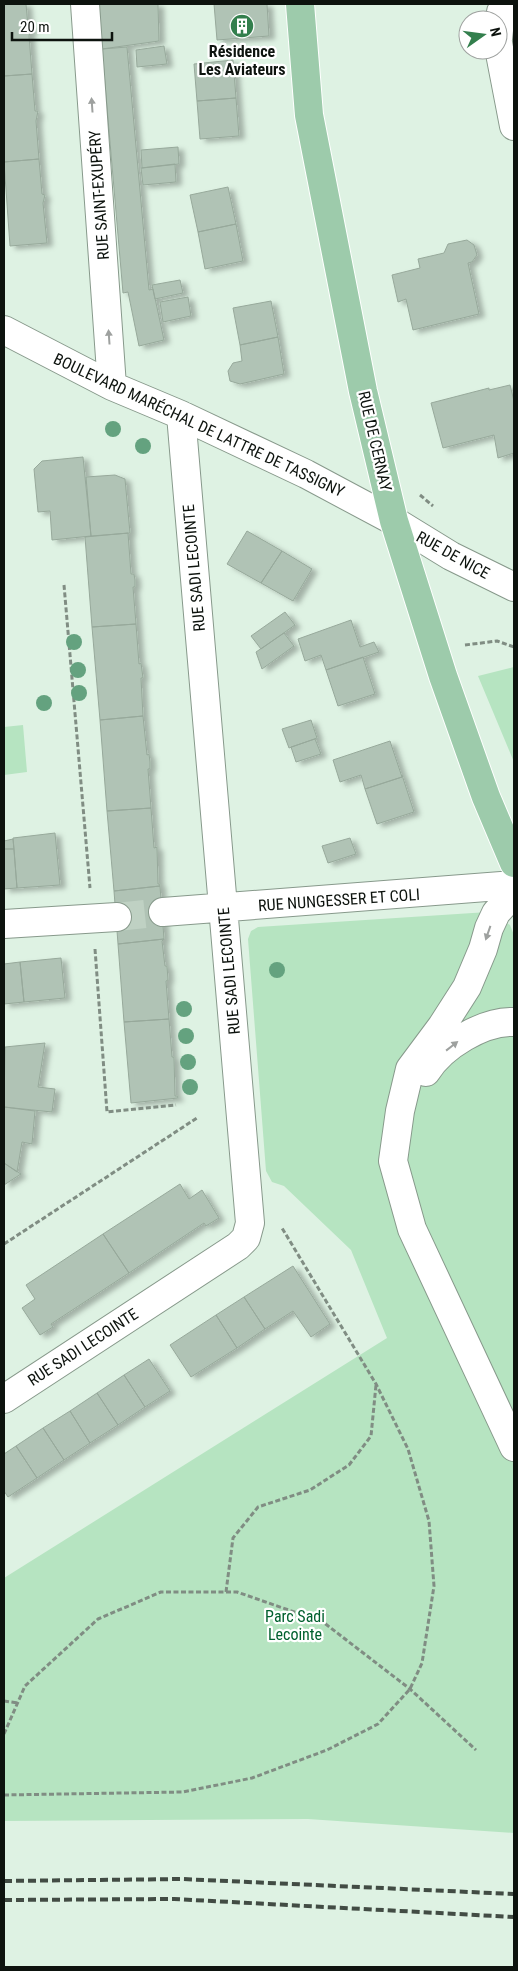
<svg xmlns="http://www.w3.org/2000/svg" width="518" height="1971" font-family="'Roboto Condensed',sans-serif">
	<defs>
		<filter id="shadow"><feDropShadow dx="5.5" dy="3" stdDeviation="2.5" flood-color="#0004"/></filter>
	</defs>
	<rect width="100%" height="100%" fill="#def2e3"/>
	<path fill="#b6e4c1" d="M514,667V762L478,676Z
		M23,725L27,772L4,775V727Z
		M488,912L510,925L514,935V1833L308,1819L4,1821V1578L387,1338L351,1250L284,1186L272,1182L266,1171L248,939L251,931L258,927Z"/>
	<path fill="#b0c3b5" stroke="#97a99b" filter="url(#shadow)" d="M4,4H26L28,26H32L29,36L32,74L4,76Z
		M99,4H158L159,41L102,49Z
		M214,4H267L269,36L217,40Z
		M164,46L167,64L137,67L136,50Z
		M127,47L149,290L153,289L164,340L139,346L128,292L123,293L102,49Z
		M233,60L236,98L197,101L194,64Z
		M32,74L35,111H38L36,121L39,159L4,162V76Z
		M236,98L239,136L200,139L197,101Z
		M178,147L179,164L142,168L141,150Z
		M39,159L42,194L45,195L43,203L47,243L10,246L4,162Z
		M175,164L176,182L143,185L141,168Z
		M228,187L236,224L198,232L190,195Z
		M236,224L243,261L205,269L198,232Z
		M467,240L474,245L477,255L472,262L468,263L479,314L413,330L406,299L398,302L392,275L420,268L418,259L444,253L448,244Z
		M180,280L183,293L155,299L152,285Z
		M188,297L191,316L163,322L160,302Z
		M271,301L278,337L240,345L233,308Z
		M278,337L284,374L240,384L230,381L228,371L233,363L242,361L240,345Z
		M510,385L514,401V453L498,458L494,435L443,448L431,403L489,388V390Z
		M83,457L91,536L52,540L50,511L38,512L34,469L42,461Z
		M115,475L125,479L130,533L91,536L86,477Z
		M247,531L282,551L261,583L227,564Z
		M128,533L131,574H134L135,580V587H133L136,624L92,627L85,537Z
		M282,551L312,569L293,601L261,583Z
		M285,612L295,625L261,649L251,636Z
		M351,620L360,647L374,642L379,652L326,670L321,655L305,661L298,639Z
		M136,624L139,664L141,663L143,678H141L143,716L100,720L92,627Z
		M284,633L294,646L262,669L256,652Z
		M363,657L375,694L338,706L326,670Z
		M143,716L147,755L149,754L150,762V769H148L151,808L107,811L100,720Z
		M311,720L317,738L289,748L282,729Z
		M315,739L321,754L296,762L291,747Z
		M390,741L402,777L365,789L361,775L340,782L333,760Z
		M402,775L414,812L377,824L365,789L402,777Z
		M151,808L154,848L157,847L158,884H160V886L114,891L107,811Z
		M55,833L60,885L17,888L13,838Z
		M350,838L356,854L328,863L322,846Z
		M13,839L14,849H4V841Z
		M4,849H14L17,888L4,889Z
		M160,886L164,939L118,944L114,891Z
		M164,939L162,941L165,966H167L168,980L166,981L169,1019L124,1022L118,944Z
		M61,958L65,998L24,1002L20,962Z
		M20,962L24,1002L4,1004V964Z
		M169,1019L172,1057H174L175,1096H178V1098L131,1103L124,1022Z
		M45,1043L38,1087L55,1089L52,1112L4,1107L5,1047Z
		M4,1107L35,1111L32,1144L22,1142L17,1172L4,1163Z
		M4,1163L21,1174L4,1185Z
		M180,1184L189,1199L202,1190L219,1218L206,1226L204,1223L129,1273L103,1234Z
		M103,1234L129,1273L51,1324L53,1327L40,1335L22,1308L35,1299L26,1285Z
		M293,1266L330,1324L311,1337L293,1311L265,1329L244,1297Z
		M244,1297L265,1329L237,1348L216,1315Z
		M216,1315L237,1348L191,1377L170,1345Z
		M149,1359L170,1391L145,1407L124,1375Z
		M124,1375L145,1407L118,1425L97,1393Z
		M97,1393L118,1425L90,1443L70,1411Z
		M70,1411L90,1443L64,1460L43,1428Z
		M43,1428L64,1460L37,1478L16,1446Z
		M16,1446L37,1478L8,1497L4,1491V1454Z"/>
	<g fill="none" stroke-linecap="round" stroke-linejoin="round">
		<path stroke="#bfd1c3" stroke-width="28" stroke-dasharray="28 14" stroke-linecap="butt" d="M117,917L163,912"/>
		<g stroke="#87998b" stroke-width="30">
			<path id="street" d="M85,4L112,386
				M498,39L501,12L514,6
				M498,43L514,126
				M4,330L112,386L181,415L306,474L394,521L451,556L514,587
				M514,893L496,913L489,928L483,949L467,987L442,1026L410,1069L400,1111L393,1161L412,1229L514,1447
				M163,912L514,885
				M4,924L117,917
				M426,1072C442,1046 483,1021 514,1022
				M4,1399L238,1246L246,1238L250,1223L181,415"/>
		</g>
		<g stroke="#fff" stroke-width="30">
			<path id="primary" d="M300,4L309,115L363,391L394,521L443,676L486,797L514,863"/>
		</g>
		<path stroke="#808d83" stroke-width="3" stroke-dasharray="5 2.5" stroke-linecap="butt" d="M420,495L433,506
			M64,585L90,888
			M465,645L497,641L514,647
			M95,949L107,1112L176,1105
			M4,1244L197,1118
			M226,1592L233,1538L258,1507L310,1490L349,1465L371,1436L376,1385
			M4,1701L18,1703
			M4,1734L25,1686L98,1619L161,1592H237L323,1622L410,1689L476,1750
			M4,1795L183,1792L252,1778L327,1750L378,1724L410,1689L422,1663L434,1586L429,1521L408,1449L376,1384L282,1228"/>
		<use href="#street" stroke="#fff" stroke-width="28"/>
		<use href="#primary" stroke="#9dcbab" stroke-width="28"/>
		<path stroke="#424c44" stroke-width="4" stroke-dasharray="8 4" stroke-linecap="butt" d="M4,1881L182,1879L514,1894
			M4,1900L174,1899L514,1917"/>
	</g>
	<g fill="#64a27f">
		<circle cx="113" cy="429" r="8"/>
		<circle cx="143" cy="446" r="8"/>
		<circle cx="74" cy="642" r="8"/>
		<circle cx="78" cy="670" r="8"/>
		<circle cx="79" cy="693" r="8"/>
		<circle cx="44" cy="703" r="8"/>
		<circle cx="277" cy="970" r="8"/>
		<circle cx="184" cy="1009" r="8"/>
		<circle cx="186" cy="1036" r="8"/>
		<circle cx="188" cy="1062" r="8"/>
		<circle cx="190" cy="1087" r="8"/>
	</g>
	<defs><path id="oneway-solid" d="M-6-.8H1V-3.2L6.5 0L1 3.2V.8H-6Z" transform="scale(1.25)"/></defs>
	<g fill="#9ea19f">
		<use href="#oneway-solid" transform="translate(92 105) rotate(-94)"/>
		<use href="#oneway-solid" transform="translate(109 337) rotate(-94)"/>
		<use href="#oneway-solid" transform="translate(488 933) rotate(109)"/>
		<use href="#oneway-solid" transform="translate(452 1046) rotate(-38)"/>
	</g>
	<defs>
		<g id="building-disc" transform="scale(1.25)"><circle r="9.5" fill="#337f4d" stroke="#fff"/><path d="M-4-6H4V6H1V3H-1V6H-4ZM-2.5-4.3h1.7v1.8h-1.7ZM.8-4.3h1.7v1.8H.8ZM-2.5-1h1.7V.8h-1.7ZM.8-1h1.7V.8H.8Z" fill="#fff"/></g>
	</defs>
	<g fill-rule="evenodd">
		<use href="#building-disc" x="242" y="26"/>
	</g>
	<g text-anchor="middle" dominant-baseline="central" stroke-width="4.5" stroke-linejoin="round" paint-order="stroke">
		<g font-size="16" font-weight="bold" fill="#0d130e" stroke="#fff">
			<text x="242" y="51">Résidence<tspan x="242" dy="18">Les Aviateurs</tspan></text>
		</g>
		<g font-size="16" fill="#0d130e" stroke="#fff">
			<text transform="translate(99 195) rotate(-94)">RUE SAINT-EXUPÉRY</text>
			<text transform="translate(199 425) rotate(25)">BOULEVARD MARÉCHAL DE LATTRE DE TASSIGNY</text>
			<text transform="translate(375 441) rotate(77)">RUE DE CERNAY</text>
			<text transform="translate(453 555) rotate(29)">RUE DE NICE</text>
			<text transform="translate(194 568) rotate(-95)">RUE SADI LECOINTE</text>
			<text transform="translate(339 900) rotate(-4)">RUE NUNGESSER ET COLI</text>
			<text transform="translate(229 971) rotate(-95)">RUE SADI LECOINTE</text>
			<text transform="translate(83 1347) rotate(-33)">RUE SADI LECOINTE</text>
		</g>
		<g font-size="16" fill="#00602e" stroke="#fff">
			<text x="295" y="1616">Parc Sadi<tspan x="295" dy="18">Lecointe</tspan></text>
		</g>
	</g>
	<rect width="518" height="1971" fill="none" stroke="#0d130e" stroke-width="10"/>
	<g transform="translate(483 35) rotate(76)"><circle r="24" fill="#ffffff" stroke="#9ea19f"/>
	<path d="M0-4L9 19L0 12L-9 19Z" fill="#337f4d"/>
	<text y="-8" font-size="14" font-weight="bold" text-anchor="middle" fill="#0d130e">N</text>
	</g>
	<path d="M12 32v8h100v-8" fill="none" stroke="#0d130e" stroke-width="2.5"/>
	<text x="20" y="32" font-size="15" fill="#0d130e" stroke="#ffffff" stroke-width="4" paint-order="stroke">20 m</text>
</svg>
